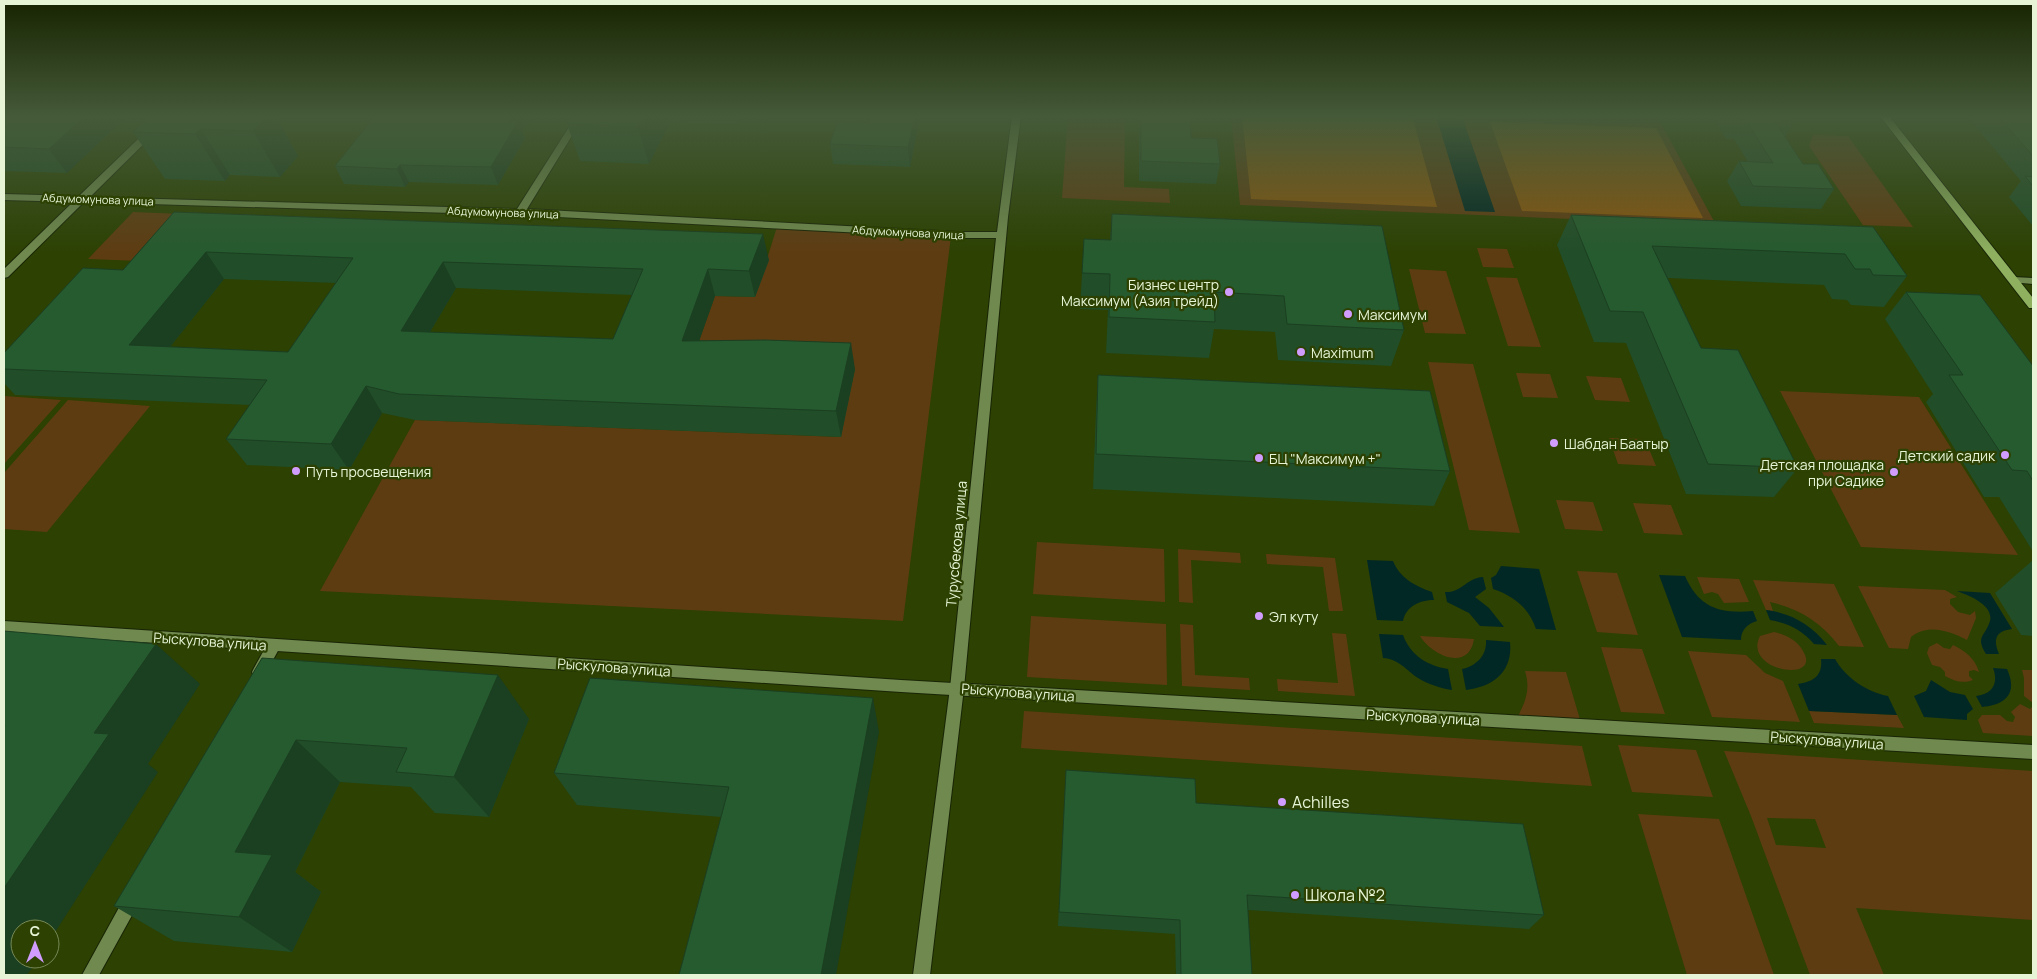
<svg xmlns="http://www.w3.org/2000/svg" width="2037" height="979" font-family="Manrope,sans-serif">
	<rect width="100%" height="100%" fill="#2c4102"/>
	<path fill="#5e3c12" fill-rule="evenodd" d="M1068,116H1121L1125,119L1124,187L1169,189L1170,203L1062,198Z
		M1231,116H1657L1716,225L1240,205Z
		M1813,135L1848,136L1913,227L1863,225L1809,146Z
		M133,212L183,214L140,261L88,259Z
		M777,227L951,236L903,621L320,591L415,420L840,437L855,369L691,363L715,296L755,297Z
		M1477,248L1507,249L1514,268L1483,267Z
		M1409,269L1446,271L1466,334L1425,333Z
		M1486,277L1517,278L1541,347L1508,346Z
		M1428,362L1473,364L1520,533L1469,530Z
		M1516,373L1550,374L1558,398L1523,397Z
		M1586,376L1621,378L1630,402L1595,400Z
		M1780,391L1919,397L2018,555L1861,547Z
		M4,396L61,400L4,464Z
		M68,400L150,406L47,532L4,529V473Z
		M1609,438L1645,439L1656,466L1618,464Z
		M1556,500L1593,502L1603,531L1565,529Z
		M1633,503L1671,505L1683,535L1644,533Z
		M1037,542L1164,549L1165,602L1033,594Z
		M1178,549L1240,553L1241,563L1191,560L1193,603L1179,602Z
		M1266,554L1335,558L1343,611H1329L1323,567L1267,564Z
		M1577,571L1617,573L1638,635L1597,632Z
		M1697,577L1739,579L1749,602L1724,603L1718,594L1712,592L1704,594Z
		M1753,580L1834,584L1864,647L1839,646C1821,622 1798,608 1770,602L1773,611L1766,610Z
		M1858,586L1945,590L1957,597L1950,599V604L1958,612L1970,615L1975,611L1976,618L1967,640C1950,631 1928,623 1911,637L1908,649L1889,648Z
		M1031,616L1166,624L1167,685L1027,677Z
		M1180,624L1193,625L1195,675L1249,678L1250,690L1182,686Z
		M1774,632C1786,635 1797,640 1803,651C1823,684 1742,671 1760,636Z
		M1332,633L1346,634L1355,696L1278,691L1277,679L1338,683Z
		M1420,636L1474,639C1469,672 1432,656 1420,636Z
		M1937,643L1944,648L1950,649L1953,645C1965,651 1975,658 1979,672L1974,670L1969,671V676L1973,680C1963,684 1954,681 1945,676V672L1940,667L1932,665L1927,653L1929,647Z
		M1601,647L1642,649L1665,714L1621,712Z
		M1688,651L1746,655L1765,673L1783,681L1800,722L1712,717Z
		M2022,670H2033V703L2024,696V678Z
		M1525,671L1566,672L1581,723L1516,720C1525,703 1531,690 1525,671Z
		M2020,704L2030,709L2033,706V736L1983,733L1978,720L1982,715H2000L2007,721L2013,722L2015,717L2011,712Z
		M1024,711L1582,746L1592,786L1021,748Z
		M1809,711L1897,715L1904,728L1814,723Z
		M1618,745L1696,750L1713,797L1632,792Z
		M1724,751L2033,771V920L1856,908L1884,975H1810L1751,816ZM1767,818L1815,819L1826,848L1776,845Z
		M1638,814L1719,819L1774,975H1687Z"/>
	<path fill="#89560f" d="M1242,116H1321L1413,119L1437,207L1251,199Z
		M1490,122L1656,128L1703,218L1522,211Z"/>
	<path fill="#022825" d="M1436,116H1462L1495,212L1465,211Z
		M1367,560L1393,561C1400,578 1415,586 1432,592L1434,600C1420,600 1406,606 1403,621L1377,620Z
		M1501,566L1539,569L1556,630L1536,629C1529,608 1514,596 1493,589L1491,578L1496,575Z
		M1659,575L1685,576C1699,608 1720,614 1753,611L1757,621C1747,624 1741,630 1741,640L1682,637Z
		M1483,577L1486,589L1475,597L1489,608L1504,627L1480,626L1469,613L1447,602L1445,592C1462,593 1466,578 1483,577Z
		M1957,591L1990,593L2012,629C1995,631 1993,640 1999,654H1986C1975,636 1985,637 1990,621C1994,605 1968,595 1957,591Z
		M1766,610C1791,613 1812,625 1827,645L1814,644C1802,630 1788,623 1770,620Z
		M1379,634L1403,635C1410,655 1428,666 1448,669L1452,690C1440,688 1428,684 1418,678C1406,670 1399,659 1383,658Z
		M1486,640L1510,642C1513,671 1494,687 1466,690L1462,669C1476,666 1487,656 1486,640Z
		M1821,659H1835C1846,678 1867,692 1888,696L1897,715L1809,711L1798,684C1813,682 1823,676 1821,659Z
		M1993,668L2007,669C2018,693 2006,705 1982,707L1976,696C1992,694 1999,684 1993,668Z
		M1931,680L1950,692L1965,695L1973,709L1967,714V720L1924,717L1914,696L1926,691Z"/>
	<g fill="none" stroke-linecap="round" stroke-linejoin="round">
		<g stroke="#192506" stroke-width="2">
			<path id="minor" d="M162,116H172L90,197L517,209L576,116H584L527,209L959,232H997L1012,116H1021L1008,217L964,688L930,975H913L950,688L996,238H959L520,215L84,202L8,277L4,278V269L73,202L4,200V194L79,196Z
				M2014,277L2033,278V284L2010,282L2009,280L2010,278Z
				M274,639L279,641L281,645L279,649L264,676L259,678L254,676L252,672L254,668L269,641Z
				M133,891L139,893L141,899L99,975H82L127,893Z"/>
		</g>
		<g stroke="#192506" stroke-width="2">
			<path id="tertiary" d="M4,621L901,680L2033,745V759L901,692L4,633Z"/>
		</g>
		<g stroke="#192506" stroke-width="2">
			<path id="primary" d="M1880,116H1889L2033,298V308H2029Z"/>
		</g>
		<use href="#minor" fill="#70894e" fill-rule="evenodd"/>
		<use href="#tertiary" fill="#70894e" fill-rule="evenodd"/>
		<use href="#primary" fill="#8eb05f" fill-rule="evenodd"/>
	</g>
	<path fill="#214d28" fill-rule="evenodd" d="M4,116H127L67,173L4,171Z
		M150,116H282L278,120L298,156L280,177L230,175L225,181L165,179L133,132Z
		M375,116H532L522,130L525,138L498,185L409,182L405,187L344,184L335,166Z
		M572,116H740L737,124L670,122L649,164L580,161L567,124Z
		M920,116L910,167L833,164L830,144L869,123Z
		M1134,116H1190L1191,138L1220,164L1216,184L1139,181V116Z
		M1712,116H1791L1794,121L1785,137L1803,164L1834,189L1821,209L1741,206L1727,181L1739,161L1748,162L1734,139H1726Z
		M1967,116H2033V226L2009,197L2021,181Z
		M174,212L769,260L755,297L715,296L699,340L855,369L841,437L415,420L382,413L349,470L247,465L226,439L250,405L15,395L4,383V353L123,270ZM224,279L336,283L288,352L170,347ZM456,288L632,295L613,339L430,332Z
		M1112,214L1404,330L1391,366L1278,360L1275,332L1214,329L1209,358L1106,353L1108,310L1080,309L1084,239L1110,240Z
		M1571,215L1873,227L1907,276L1884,307L1851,305L1847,300L1832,299L1824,285L1668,278L1701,348L1798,468L1774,497L1686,494L1626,343L1594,342L1557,245Z
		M1906,292L2033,366V550H2032L1999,497H1984L1926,402L1933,394L1885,319Z
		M1098,375L1450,471L1434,506L1093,489L1096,411Z
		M2032,561H2033V636L2021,635L1995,593Z
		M262,658L529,719L489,817L435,813L411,787L340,782L295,872L321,892L292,952L174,941L114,906Z
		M879,732L721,817L577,805L554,773Z
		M1066,770L1196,803L1544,915L1529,929L1248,910L1252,975H1176L1175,934L1058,926Z"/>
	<path fill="#1b3f21" d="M85,116H127L67,173L49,149Z
		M225,116H282L278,120L298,156L280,177L253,131Z
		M513,116H532L522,130L525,138L498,185L491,167L509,121Z
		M644,116H668L670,122L649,164L638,127Z
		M735,116H740L737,124Z
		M915,116H920L910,167L908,147Z
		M201,129L230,175L225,181L195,134Z
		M400,165L409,182L405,187L397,169Z
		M763,234L769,260L755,297L749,271Z
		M206,252L224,279L150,372L129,345Z
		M443,262L456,288L415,357L401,331Z
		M708,269L715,296L690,367L682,341Z
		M851,343L855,369L841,437L836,411Z
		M366,386L382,413L349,470L331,444Z
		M156,644L200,684L148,764L158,772L50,940V929H20V959H38L27,975H4V888L94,733Z
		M498,675L529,719L489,817L454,777Z
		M873,698L879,732L836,975H821Z
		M296,740L340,782L295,872L321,892L292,952L239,917L235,852Z"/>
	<path fill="#265a2f" stroke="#1b3f21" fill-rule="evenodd" d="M4,116H85L49,149L4,147Z
		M150,116H267L253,131L201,129L195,134L133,132Z
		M375,116H513L509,121H518L491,167L400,165L397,169L335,166Z
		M572,116H644L638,127L567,124Z
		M871,116H915L908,147L830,144L837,122L869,123Z
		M1141,116H1190L1191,138L1217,139L1220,164L1141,161Z
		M1735,116H1791L1794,121L1774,120L1803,164H1818L1834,189L1753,186L1739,161L1773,163L1745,119H1737Z
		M1998,116H2033V156Z
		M2025,176L2033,177V186Z
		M174,212L763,234L749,271L708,269L682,341L766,340L851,343L836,411L399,394L366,386L331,444L226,439L267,380L4,369V353L83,268L123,270ZM206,252L353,258L288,352L129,345ZM443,262L643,269L613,339L401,331Z
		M1112,214L1382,226L1404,330L1287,324L1284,296L1214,292L1215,322L1109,317L1110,274L1082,273L1084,239L1111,240Z
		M1571,215L1873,227L1907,276L1873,275L1870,269H1855L1845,254L1652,246L1701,348L1738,350L1798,468L1708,464L1643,312L1610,311Z
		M1906,292L1980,295L2033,366V481L2027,471L2012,470L1949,375H1963Z
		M1098,375L1430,391L1450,471L1096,454Z
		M4,631L156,644L94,733L109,734L4,888V727L5,725L4,724Z
		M262,658L498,675L454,777L396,772L407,748L296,740L235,852L272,855L239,917L114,906Z
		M590,678L873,698L821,975H679L729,787L554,773Z
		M1066,770L1195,779L1196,803L1523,824L1544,915L1247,895L1252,975H1181L1180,920L1059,912Z"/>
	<linearGradient id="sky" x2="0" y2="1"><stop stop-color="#182401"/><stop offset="0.46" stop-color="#455a39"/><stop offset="1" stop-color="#455a39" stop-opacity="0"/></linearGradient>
	<rect width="2037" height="253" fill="url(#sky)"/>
	<g fill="#d09dfe" stroke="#2c4102" stroke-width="2">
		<circle cx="1229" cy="292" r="5"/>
		<circle cx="1348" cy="314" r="5"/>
		<circle cx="1301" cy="352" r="5"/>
		<circle cx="1554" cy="443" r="5"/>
		<circle cx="2005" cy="455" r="5"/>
		<circle cx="1259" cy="458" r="5"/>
		<circle cx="296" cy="471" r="5"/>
		<circle cx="1894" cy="472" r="5"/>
		<circle cx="1259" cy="616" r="5"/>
		<circle cx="1282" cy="802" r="5"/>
		<circle cx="1295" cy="895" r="5"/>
	</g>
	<g text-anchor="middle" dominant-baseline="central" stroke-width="4.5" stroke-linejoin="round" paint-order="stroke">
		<g font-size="11" fill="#e7f5d6" stroke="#2c4102">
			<text transform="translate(98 199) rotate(2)">Абдумомунова улица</text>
			<text transform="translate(503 212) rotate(2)">Абдумомунова улица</text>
			<text transform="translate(908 232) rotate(3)">Абдумомунова улица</text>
		</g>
		<g font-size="14" fill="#e7f5d6" stroke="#2c4102" text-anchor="start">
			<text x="1219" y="284" text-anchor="end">Бизнес центр<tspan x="1219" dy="16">Максимум (Азия трейд)</tspan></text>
			<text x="1358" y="314">Максимум</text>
			<text x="1311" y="352">Maximum</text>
			<text x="1564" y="443">Шабдан Баатыр</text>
			<text x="1995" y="455" text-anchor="end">Детский садик</text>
			<text x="1269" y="458">БЦ "Максимум +"</text>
			<text x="1884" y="464" text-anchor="end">Детская площадка<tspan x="1884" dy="16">при Садике</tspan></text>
			<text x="306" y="471">Путь просвещения</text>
			<text x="1269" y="616">Эл куту</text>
		</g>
		<g font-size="14" fill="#e7f5d6" stroke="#2c4102">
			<text transform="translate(956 544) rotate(-85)">Турусбекова улица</text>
			<text transform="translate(210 641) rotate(4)">Рыскулова улица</text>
			<text transform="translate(614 667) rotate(4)">Рыскулова улица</text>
			<text transform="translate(1018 692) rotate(4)">Рыскулова улица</text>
			<text transform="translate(1423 717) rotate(3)">Рыскулова улица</text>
			<text transform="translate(1827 740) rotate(4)">Рыскулова улица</text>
		</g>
		<g font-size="16" fill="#e7f5d6" stroke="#2c4102" text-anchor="start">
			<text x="1292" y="802">Achilles</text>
			<text x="1305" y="895">Школа №2</text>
		</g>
	</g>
	<rect width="2037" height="979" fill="none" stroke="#e7f5d6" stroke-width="10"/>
	<g transform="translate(35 944)"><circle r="24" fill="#2c4102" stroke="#778957"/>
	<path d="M0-4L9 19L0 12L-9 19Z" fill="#d09dfe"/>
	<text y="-8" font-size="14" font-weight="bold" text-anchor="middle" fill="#e7f5d6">С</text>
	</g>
</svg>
